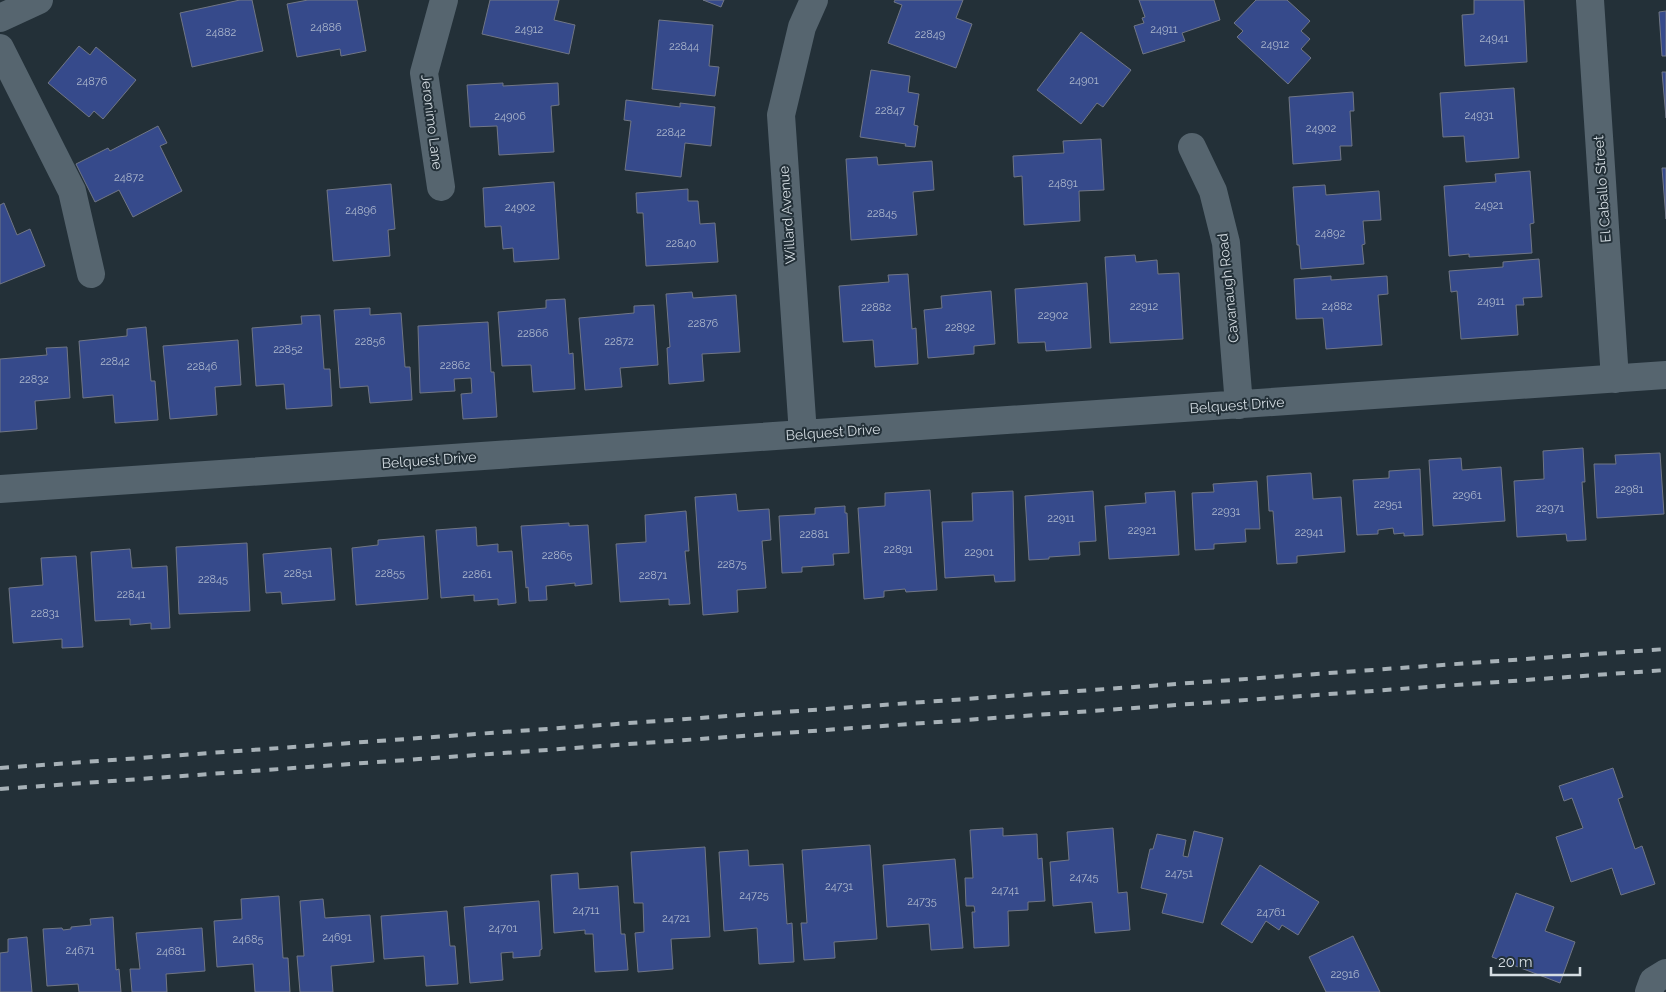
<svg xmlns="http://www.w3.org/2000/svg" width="1666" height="992" font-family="Raleway,sans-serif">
	<rect width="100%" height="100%" fill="#233038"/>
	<path fill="#364a8b" stroke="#707685" d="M240,0H252L263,51L192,67L180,13Z
		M308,0H357L366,51L341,56L340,49L297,57L287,4Z
		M490,0H559L554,20L575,25L569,54L482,34Z
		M703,0H724L721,7Z
		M895,0H963L956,18L972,24L956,68L888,43L902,5L894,2Z
		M1139,0H1214L1220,20L1182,33L1185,41L1143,54L1134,26L1144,23L1142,18L1145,17Z
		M1256,0H1287L1310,21L1301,31L1310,39L1301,49L1311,58L1288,84L1237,37L1243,31L1234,23Z
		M1474,0H1524L1527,62L1465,66L1462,15L1474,14Z
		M1666,11V56H1662L1659,12Z
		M659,20L713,25L709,66L719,67L715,96L652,89Z
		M1081,32L1131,70L1103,107L1097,103L1081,124L1037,90Z
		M79,46L90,55L96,47L136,80L103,119L94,111L89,117L48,83Z
		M871,70L910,76L908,92L919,94L914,125L918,126L915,147L905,146L906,144L860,137Z
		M1662,72H1666V118Z
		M503,83V86L558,83L559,105L551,106L554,152L499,155L497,126L470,127L467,85Z
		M1514,88L1519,158L1466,162L1464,136L1443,137L1440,93Z
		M1353,92L1354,111H1350L1352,146H1340L1341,160L1293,164L1289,97Z
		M626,100L680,107V103L715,107L711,146L685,143L681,177L625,170L631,121L624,120Z
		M158,126L167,143L160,146L182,191L133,217L119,190L95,202L76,164L108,148L110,151Z
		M1101,139L1104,190L1079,191L1080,221L1024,225L1022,176L1014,177L1013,156L1064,153L1063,141Z
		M877,157L878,165L932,161L934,190L913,192L917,235L851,240L846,159Z
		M1662,168H1666V219Z
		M1530,171L1534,223L1530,224L1532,253L1469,257V254L1449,256L1444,186L1496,182L1495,174Z
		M554,182L559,259L514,262L513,248L503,249L501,226L485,227L483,188Z
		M391,184L395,229L388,230L390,256L333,261L327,190Z
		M1325,185L1326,195L1379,191L1381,220L1363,221L1365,244L1362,245L1364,264L1301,269L1299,245H1297L1293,187Z
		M688,189V201H698L700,224L715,223L718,262L646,266L643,213H637L636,193Z
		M4,203L17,235L30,229L45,266L0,284V205Z
		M1135,255L1136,262L1157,260L1158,274L1179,273L1183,339L1110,343L1105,257Z
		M1539,259L1542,297L1523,298L1524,305H1516L1518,335L1461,339L1457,291L1451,292L1449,271L1503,267V262Z
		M908,274L912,329L916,328L918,364L875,367L873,340L843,342L839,286L889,282L888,275Z
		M1331,276V280L1387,276L1388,294L1378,295L1382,345L1326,349L1323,318L1296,319L1294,279Z
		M1087,283L1091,348L1046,351L1045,342L1018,343L1015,289Z
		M991,291L995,344L974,346V354L928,358L924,310L942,308L941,296Z
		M692,292L693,298L736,295L740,352L702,354L704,381L669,384L667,348L670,347L666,294Z
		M565,299L569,354L573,353L575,389L533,392L531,365L502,366L498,312L546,308V300Z
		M654,305L658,365L620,368L622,387L585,390L579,318L634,313V306Z
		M370,308V315L401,313L405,367H410L412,400L370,403L368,386L340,388L334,310Z
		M320,315L324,369H330L332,406L286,409L284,384L256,386L252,328L302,324L301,316Z
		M488,322L491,372H494L497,417L463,419L461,394L472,393L471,378L454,379L455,391L420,393L418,326Z
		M146,327L151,381H155L158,420L115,423L113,395L83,398L79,341L127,336V329Z
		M238,340L241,385L215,387L217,415L170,419L163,346Z
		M67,347L70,398L35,401L37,429L0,432V359L47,355L46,348Z
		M1583,448L1585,482H1582L1586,540L1567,541L1566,534L1517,537L1514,481L1544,479L1543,451Z
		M1660,453L1664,514L1597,518L1594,464H1616L1615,455Z
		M1461,458L1462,470L1501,467L1505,521L1433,526L1429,460Z
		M1420,469L1423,535L1404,536V533L1394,534L1393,528L1378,530V534L1357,535L1353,480L1389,478V471Z
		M1311,473L1313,499L1341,497L1345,552L1297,556V563L1277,564L1273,511H1269L1267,476Z
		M1257,481L1260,529H1245L1246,542L1214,544V549L1195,550L1192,493L1214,492L1213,484Z
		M930,490L937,590L906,592L905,589L884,591V597L864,599L858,508L885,506V493Z
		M1013,491L1015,581L995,582L994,575L945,578L942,522L973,521L972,493Z
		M1093,491L1096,541L1079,542L1080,555L1049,557V559L1029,560L1025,496Z
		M1175,491L1179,555L1109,559L1105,506L1146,503L1145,493Z
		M736,494L738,511L769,509L771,540L762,541L766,588L737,590L738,612L703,615L695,497Z
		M845,506V513H847L849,553L833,554L834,565L802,567V572L782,573L779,516L815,514V508Z
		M686,511L689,551H685L690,604L669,605V599L620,602L616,544L646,542L645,515Z
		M569,523V526L588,525L592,584L575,586V583L546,586L547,600L529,601L528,587L526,588L521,526Z
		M476,527L477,546L498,544V552L512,551L516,603L498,605V599L474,601V595L441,598L436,530Z
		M424,536L428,599L356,605L352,548L378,545V540Z
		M247,543L250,611L179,614L176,547Z
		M331,548L335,600L282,604L281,592L266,593L263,554Z
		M130,549L132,568L167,566L170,628L151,629V623L130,625V619L95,621L91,552Z
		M76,556L83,647L62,648V639L13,643L9,588L43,585L41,558Z
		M1613,768L1623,797L1618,799L1635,849L1642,846L1655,884L1621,895L1612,868L1571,882L1556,837L1583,828L1572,798L1564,801L1559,786Z
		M1003,828V836L1037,834L1038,859L1042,858L1045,901L1028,902V910L1008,911L1009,946L974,948L972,912H975L974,906H966L965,878H973L970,830Z
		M1113,828L1118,893L1127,892L1130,930L1095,933L1092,902L1053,906L1050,862L1069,860L1067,832Z
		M1194,831L1223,838L1203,923L1162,913L1167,894L1141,888L1150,849H1153L1157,834L1186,840L1183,856L1188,857Z
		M870,845L877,939L834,942L835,958L804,960L801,923H807L802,850Z
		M705,847L710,937L671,939L673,969L638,972L635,933L644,932L643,903H634L631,852Z
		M748,850L749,866L783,864L787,924L792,923L794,962L759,964L757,928L724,931L719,852Z
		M955,859L963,948L931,950L929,924L887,927L883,865Z
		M1260,865L1319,902L1298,935L1282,925L1279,930L1266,921L1252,943L1221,924Z
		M578,873L579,889L618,886L621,934H625L628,970L595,972L593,934H585V930L554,933L551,875Z
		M1516,893L1554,907L1545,931L1575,942L1560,983L1492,957Z
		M279,896L283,958H288L290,992H255L253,964L217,967L214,921L242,919L241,899Z
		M323,899L325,918L370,915L374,962L331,966L333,992H300L297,956H304L300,901Z
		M539,901L542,949L540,950V956L513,958V952L501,953L503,980L470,983L464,907Z
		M447,911L450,946H455L458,984L426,986L424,956L384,959L381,916Z
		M113,917L116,970L119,969L121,992H79L78,984L47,986L43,929L62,928L63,930L71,929V927L91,925L90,919Z
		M202,928L205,971L166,974L167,992H132L130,969H140L136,933Z
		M1353,936L1380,992H1326L1309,957Z
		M27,937L32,992H0V953L8,952V939Z"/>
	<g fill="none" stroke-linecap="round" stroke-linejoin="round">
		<path stroke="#56656f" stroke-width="28" d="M1590,0L1615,379
			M0,18L39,0
			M0,48L72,191L91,274
			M1192,147L1213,191L1226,243L1239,405
			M441,187L424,73L444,0
			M803,434L781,115L802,27L814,0
			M0,489L1666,375
			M1649,992L1653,981L1666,973"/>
		<path stroke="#a7b1b7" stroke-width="4" stroke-dasharray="9 9" stroke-linecap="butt" d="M0,768L1666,649
			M0,789L1666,670"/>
	</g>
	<g text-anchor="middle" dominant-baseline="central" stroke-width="4" stroke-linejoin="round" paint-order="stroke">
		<g font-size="11" fill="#adb8cd">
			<text x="326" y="27">24886</text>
			<text x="529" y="29">24912</text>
			<text x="1164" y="29">24911</text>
			<text x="221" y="32">24882</text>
			<text x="930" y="34">22849</text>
			<text x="1494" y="38">24941</text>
			<text x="1275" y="44">24912</text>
			<text x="684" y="46">22844</text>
			<text x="1084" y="80">24901</text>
			<text x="92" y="81">24876</text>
			<text x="890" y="110">22847</text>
			<text x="1479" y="115">24931</text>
			<text x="510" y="116">24906</text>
			<text x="1321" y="128">24902</text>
			<text x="671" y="132">22842</text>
			<text x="129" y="177">24872</text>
			<text x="1063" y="183">24891</text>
			<text x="1489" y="205">24921</text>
			<text x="520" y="207">24902</text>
			<text x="361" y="210">24896</text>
			<text x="882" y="213">22845</text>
			<text x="1330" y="233">24892</text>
			<text x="681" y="243">22840</text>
			<text x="1491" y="301">24911</text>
			<text x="1144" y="306">22912</text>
			<text x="1337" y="306">24882</text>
			<text x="876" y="307">22882</text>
			<text x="1053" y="315">22902</text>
			<text x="703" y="323">22876</text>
			<text x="960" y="327">22892</text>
			<text x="533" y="333">22866</text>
			<text x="370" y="341">22856</text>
			<text x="619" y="341">22872</text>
			<text x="288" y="349">22852</text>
			<text x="115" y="361">22842</text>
			<text x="455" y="365">22862</text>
			<text x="202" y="366">22846</text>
			<text x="34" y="379">22832</text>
			<text x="1629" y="489">22981</text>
			<text x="1467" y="495">22961</text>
			<text x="1388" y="504">22951</text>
			<text x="1550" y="508">22971</text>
			<text x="1226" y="511">22931</text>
			<text x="1061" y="518">22911</text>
			<text x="1142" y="530">22921</text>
			<text x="1309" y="532">22941</text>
			<text x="814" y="534">22881</text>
			<text x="898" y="549">22891</text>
			<text x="979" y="552">22901</text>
			<text x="557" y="555">22865</text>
			<text x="732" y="564">22875</text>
			<text x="298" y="573">22851</text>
			<text x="390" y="573">22855</text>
			<text x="477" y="574">22861</text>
			<text x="653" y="575">22871</text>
			<text x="213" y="579">22845</text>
			<text x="131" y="594">22841</text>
			<text x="45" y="613">22831</text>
			<text x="1179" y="873">24751</text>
			<text x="1084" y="877">24745</text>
			<text x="839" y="886">24731</text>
			<text x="1005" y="890">24741</text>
			<text x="754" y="895">24725</text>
			<text x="922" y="901">24735</text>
			<text x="586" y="910">24711</text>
			<text x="1271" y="912">24761</text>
			<text x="676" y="918">24721</text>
			<text x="503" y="928">24701</text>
			<text x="337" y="937">24691</text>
			<text x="248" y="939">24685</text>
			<text x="80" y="950">24671</text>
			<text x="171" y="951">24681</text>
			<text x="1345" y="974">22916</text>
		</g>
		<g font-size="14" fill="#d5dde3" stroke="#233038">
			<text transform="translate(432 122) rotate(83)">Jeronimo Lane</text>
			<text transform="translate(1602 189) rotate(-94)">El Caballo Street</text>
			<text transform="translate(787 215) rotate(-94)">Willard Avenue</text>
			<text transform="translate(1228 288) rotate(-96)">Cavanaugh Road</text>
			<text transform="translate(1237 405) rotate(-4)">Belquest Drive</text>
			<text transform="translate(833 432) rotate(-4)">Belquest Drive</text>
			<text transform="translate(429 460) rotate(-4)">Belquest Drive</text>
		</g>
	</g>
	<path d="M1491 967v8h89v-8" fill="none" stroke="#d5dde3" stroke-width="2.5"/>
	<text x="1498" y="967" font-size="15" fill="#d5dde3" stroke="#233038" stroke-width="4" paint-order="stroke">20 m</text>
</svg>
